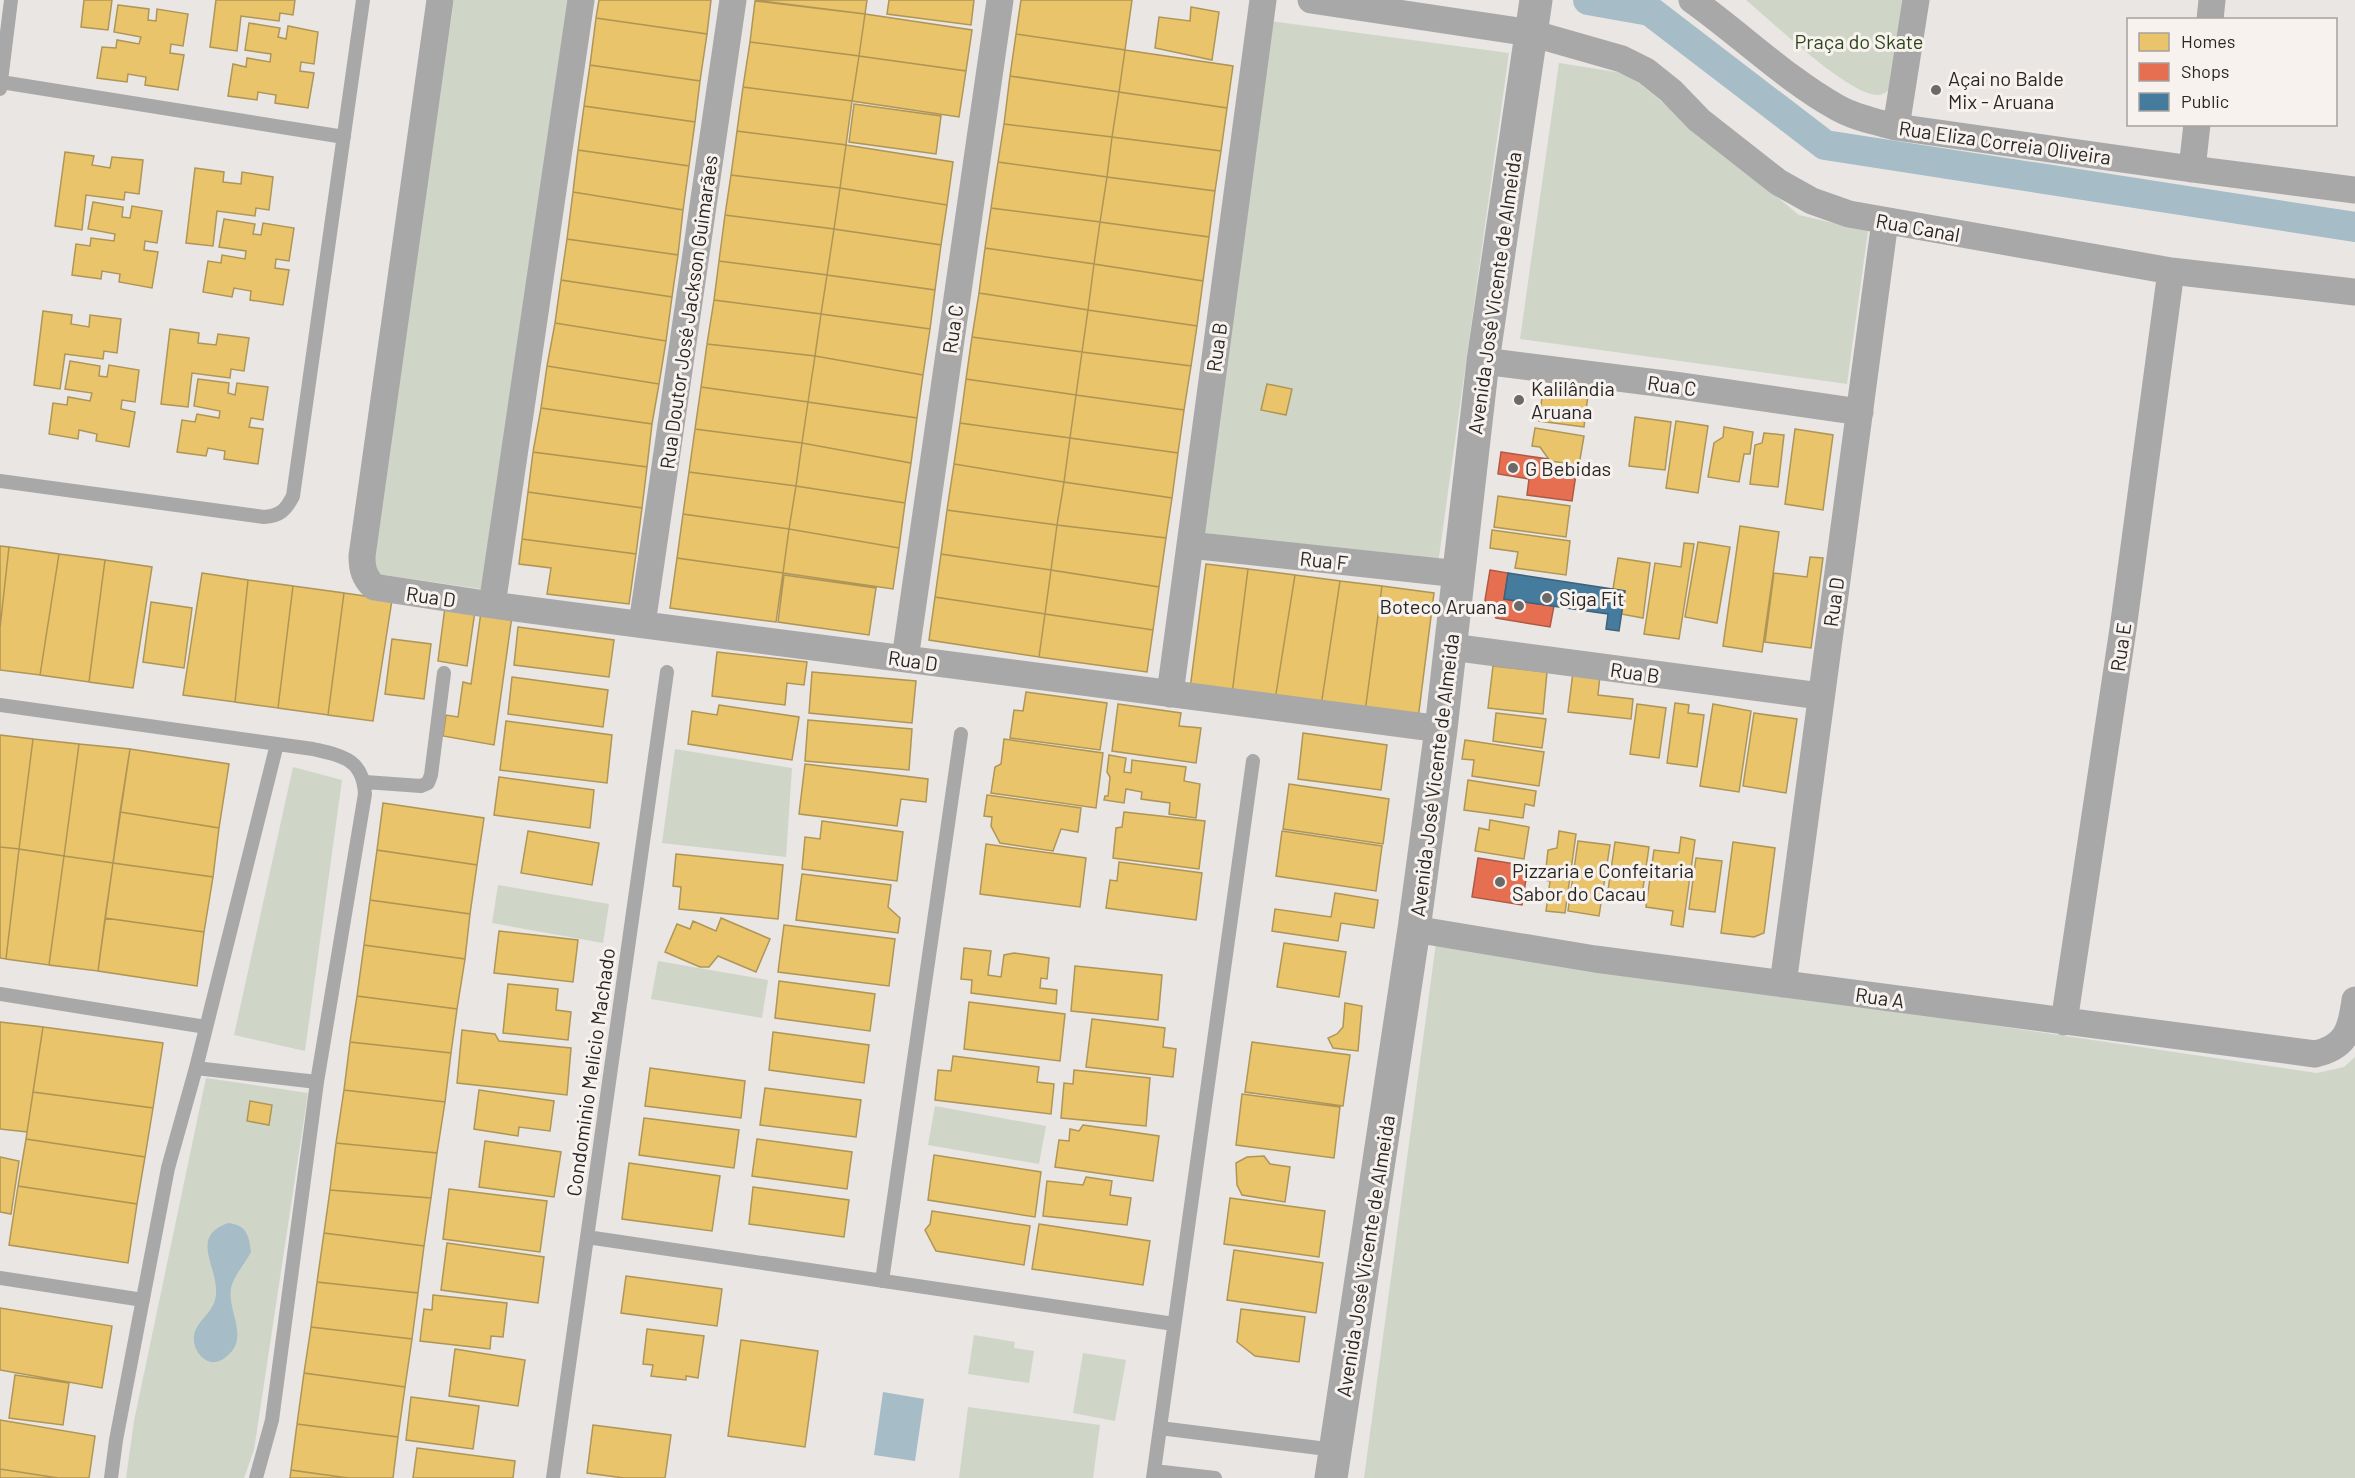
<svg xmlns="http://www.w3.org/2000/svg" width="2355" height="1478" font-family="Barlow,sans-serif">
	<rect width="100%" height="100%" fill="#e9e6e4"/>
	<path fill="#cfd6c8" d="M454,0H568L481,589L370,573Z
		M1746,0H1906L1895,82C1890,88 1887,95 1877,95C1849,95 1771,21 1746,0Z
		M1270,21L1509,53L1438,564L1200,532Z
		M1559,63L1623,73L1633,78L1799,215L1868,231L1847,384L1520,339Z
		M675,749L792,768L786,857L662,843Z
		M293,767L342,780L305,1051L234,1035Z
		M498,885L609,904L603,943L492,923Z
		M1436,943L2317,1073L2344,1067L2355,1057V1478H1364Z
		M658,961L768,980L762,1018L651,999Z
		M206,1078L308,1093L254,1450L244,1478H126L134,1421Z
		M935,1106L1046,1126L1039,1164L928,1145Z
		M974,1335L1015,1342L1014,1348L1034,1351L1029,1383L968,1374Z
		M1083,1353L1126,1360L1115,1421L1073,1413Z
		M968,1407L1100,1425L1093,1478H959Z"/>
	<path fill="#a6bcc7" d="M228,1223C246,1225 249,1234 251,1252C245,1264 234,1275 231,1288C227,1311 250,1338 227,1356C223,1360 216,1363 211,1362C197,1359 190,1341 196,1329C202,1317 215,1310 216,1294C218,1266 189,1237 228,1223Z
		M883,1392L924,1399L915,1461L874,1455Z"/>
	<path fill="#e9c46a" stroke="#af9556" stroke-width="1.5" d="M84,0H112L108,30L81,27Z
		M216,0H295L293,15L280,13L279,21L241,16L237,51L210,47Z
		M599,0H711L707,34L596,18Z
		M755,0H867L865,14Z
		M889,0H974L971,25L887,14Z
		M1021,0H1132L1125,50L1016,34Z
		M755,1L865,14L859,56L750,42Z
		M118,5L149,9L148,20L156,21L157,9L188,14L183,46L171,44L170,53L184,55L178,90L145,85L146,77L128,74L127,82L97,78L102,47L116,48L117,40L139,44L141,37L114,32Z
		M1191,7L1219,12L1212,60L1155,48L1159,17L1190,21Z
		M865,14L972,30L966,71L859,56Z
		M596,18L707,34L700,81L590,65Z
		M249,23L280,28L278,37L286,39L288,26L318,32L314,64L301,62L300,71L314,73L308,108L275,103L276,95L258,92L257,100L228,96L233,64L246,67L247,58L270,62L271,54L245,50Z
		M1016,34L1125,50L1119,92L1010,76Z
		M750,42L859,56L852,101L743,87Z
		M1125,50L1233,66L1227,108L1119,92Z
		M859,56L966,71L959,117L852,101Z
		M590,65L700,81L695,122L584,106Z
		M1010,76L1119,92L1112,137L1004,124Z
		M743,87L852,101L846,145L737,131Z
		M1119,92L1227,108L1221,151L1112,137Z
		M854,104L941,116L936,154L849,142Z
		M584,106L695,122L689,166L578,150Z
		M1004,124L1112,137L1107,177L998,162Z
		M737,131L846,145L840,188L731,175Z
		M1112,137L1221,151L1215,191L1107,177Z
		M846,145L953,162L947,205L840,188Z
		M578,150L689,166L683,210L573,192Z
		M65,152L94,156L92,165L110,168L112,157L143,160L139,194L125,192L124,200L86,195L82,230L55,226Z
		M998,162L1107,177L1100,222L991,208Z
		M195,168L224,172L223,182L241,184L242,172L273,177L269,210L256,208L255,216L217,211L213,246L186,243Z
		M731,175L840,188L834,229L725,215Z
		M1107,177L1215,191L1209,237L1100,222Z
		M840,188L947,205L941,245L834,229Z
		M573,192L683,210L678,255L567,239Z
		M93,202L123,207L122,217L130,218L132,206L162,211L157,243L145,241L144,250L158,252L152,288L119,282L120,274L102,271L101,279L72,275L76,244L90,246L91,238L114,241L115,234L88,229Z
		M991,208L1100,222L1094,264L985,248Z
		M725,215L834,229L827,275L719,261Z
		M224,219L255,224L253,234L261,235L263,223L294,228L289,261L276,259L275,268L289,270L283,305L250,300L251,291L234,288L232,297L203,292L208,261L221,263L222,255L245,259L246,251L219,247Z
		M1100,222L1209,237L1203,281L1094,264Z
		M834,229L941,245L935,290L827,275Z
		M567,239L678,255L672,297L561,280Z
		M985,248L1094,264L1088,310L979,293Z
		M719,261L827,275L821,314L714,300Z
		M1094,264L1203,281L1197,326L1088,310Z
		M827,275L935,290L930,329L821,314Z
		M561,280L672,297L666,341L555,323Z
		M979,293L1088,310L1082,352L972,337Z
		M714,300L821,314L815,356L707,344Z
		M1088,310L1197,326L1191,366L1082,352Z
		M43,311L72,315L71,324L89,327L90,315L121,319L117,353L104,351L103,359L65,354L60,389L34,385Z
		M821,314L930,329L923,375L815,356Z
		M555,323L666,341L659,384L547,366Z
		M170,329L199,333L198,343L216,345L218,334L249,338L244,371L231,369L230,378L192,373L188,407L161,404Z
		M972,337L1082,352L1076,395L966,379Z
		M707,344L815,356L808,402L701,387Z
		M1082,352L1191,366L1184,410L1076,395Z
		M815,356L923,375L917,418L808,402Z
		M70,361L100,366L99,376L107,377L109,365L139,370L135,402L122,400L121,409L135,412L129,447L96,441L97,434L79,430L78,439L49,434L53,403L67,405L68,397L90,401L92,393L65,389Z
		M547,366L659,384L652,424L541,408Z
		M198,379L229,383L228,393L235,395L237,383L268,387L263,420L251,418L249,427L263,429L258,464L224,459L225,451L208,448L206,456L177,452L182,420L195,422L197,414L219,418L220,411L194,406Z
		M966,379L1076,395L1070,438L960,423Z
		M1267,384L1292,389L1286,415L1261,410Z
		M701,387L808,402L802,443L695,429Z
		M1543,389L1588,395L1584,427L1539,421Z
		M1076,395L1184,410L1178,453L1070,438Z
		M808,402L917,418L911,463L802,443Z
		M541,408L652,424L647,467L533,452Z
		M1635,417L1671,422L1665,470L1629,466Z
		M1676,421L1708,426L1698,493L1666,488Z
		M960,423L1070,438L1064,482L954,464Z
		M1724,427L1753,432L1750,454H1744L1739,482L1708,477L1714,443L1723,437Z
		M1535,428L1584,436L1579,465L1550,461L1540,447L1532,446Z
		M695,429L802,443L796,486L689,472Z
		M1795,429L1833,435L1823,510L1785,504Z
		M1764,433L1784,435L1778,487L1750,484L1755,445L1762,443Z
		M1070,438L1178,453L1172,498L1064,482Z
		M802,443L911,463L905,503L796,486Z
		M533,452L647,467L642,508L528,492Z
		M954,464L1064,482L1057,525L947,510Z
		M689,472L796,486L789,529L683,514Z
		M1064,482L1172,498L1166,538L1057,525Z
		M796,486L905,503L899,548L789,529Z
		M528,492L642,508L636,554L522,539Z
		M1498,496L1570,506L1566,537L1494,527Z
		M947,510L1057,525L1051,570L941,554Z
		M683,514L789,529L783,573L677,558Z
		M1057,525L1166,538L1159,587L1051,570Z
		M1740,526L1779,532L1762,652L1723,646Z
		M789,529L899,548L893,589L783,573Z
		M1492,530L1570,541L1566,575L1515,568L1518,552L1490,548Z
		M522,539L636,554L629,604L547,594L551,568L519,564Z
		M1698,542L1730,547L1717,623L1685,617Z
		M1684,543L1694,544L1679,639L1644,634L1655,563L1681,567Z
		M0,546L9,547L0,628Z
		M9,547L59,554L40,675L0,670V628Z
		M59,554L105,560L89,682L40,675Z
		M941,554L1051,570L1045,614L935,597Z
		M1810,557L1823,558L1811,648L1765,642L1774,573L1807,577Z
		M677,558L783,573L776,622L670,608Z
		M1618,558L1650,563L1643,618L1621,614L1625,591L1613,589Z
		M105,560L152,567L133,688L89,682Z
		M1206,564L1248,569L1232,694L1190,689Z
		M1248,569L1295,575L1275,700L1232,694Z
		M1051,570L1159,587L1153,630L1045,614Z
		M202,573L248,580L235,702L183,695Z
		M784,575L876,588L869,635L778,622Z
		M1295,575L1340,581L1321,706L1275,700Z
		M248,580L293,586L278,708L235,702Z
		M1340,581L1382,586L1365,712L1321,706Z
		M293,586L344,593L328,715L278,708Z
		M1382,586L1434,593L1418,719L1365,712Z
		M344,593L392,600L373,721L328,715Z
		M935,597L1045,614L1039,657L929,640Z
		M151,602L192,608L184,668L143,662Z
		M445,607L475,611L467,666L438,661Z
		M481,612L512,616L494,745L443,736L446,715L458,717L463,682L471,684Z
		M1045,614L1153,630L1147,672L1039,657Z
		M518,627L614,640L609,677L514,665Z
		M392,639L431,644L424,699L385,694Z
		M717,652L807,662L804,685L787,683L785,705L712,696Z
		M1493,666L1547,672L1543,714L1488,708Z
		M812,672L916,681L912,723L809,713Z
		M1573,672L1600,675L1598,695L1633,699L1631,719L1568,712Z
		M512,677L608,690L603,727L508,714Z
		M1026,692L1107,703L1100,750L1010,738L1014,710L1023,711Z
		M1675,703L1689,705L1688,713L1704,715L1697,767L1667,763Z
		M1118,704L1181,713L1179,726L1201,728L1196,763L1112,751Z
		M1637,704L1666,708L1659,758L1630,754Z
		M1713,704L1751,711L1739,792L1700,786Z
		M719,705L799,717L792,760L688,744L692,711L717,715Z
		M1496,713L1546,719L1542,748L1493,741Z
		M1754,713L1797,719L1786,793L1743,786Z
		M808,720L912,729L909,770L805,761Z
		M506,721L612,735L607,783L500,770Z
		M1303,733L1387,745L1381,790L1298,779Z
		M0,735L33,739L19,849L0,847Z
		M33,739L79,744L64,856L19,849Z
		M1004,739L1103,753L1096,808L991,793L995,767L1001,764Z
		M1465,740L1544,752L1539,786L1472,776L1474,760L1462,759Z
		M79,744L130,749L113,863L64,856Z
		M130,749L229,764L219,828L120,812Z
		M1109,755L1126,758L1124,772L1131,773L1132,760L1186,767L1184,781L1200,784L1196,818L1169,814L1170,803L1141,799L1142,792L1126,789L1124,803L1104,800L1105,796H1108L1110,777L1107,772Z
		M805,764L928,779L926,802L901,799L897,826L799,814Z
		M499,777L594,790L590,828L494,815Z
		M1468,780L1536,791L1534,806L1525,804L1523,818L1464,810Z
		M1289,784L1389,799L1383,844L1283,829Z
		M987,795L1081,808L1078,832L1061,829L1053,851L1000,843L991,826L992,817L984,816Z
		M383,803L484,818L477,865L377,850Z
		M120,812L219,828L213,877L113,863Z
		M1124,812L1205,821L1199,869L1113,858L1116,828L1122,827Z
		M1490,820L1529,827L1524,859L1475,851L1479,828L1489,830Z
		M822,821L903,832L897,881L802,869L805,837L820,839Z
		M528,831L599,843L592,885L521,873Z
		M1282,831L1382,846L1376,891L1276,876Z
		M1559,831L1576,834L1565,913L1546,911L1550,881L1532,878L1541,867L1546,868L1548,850L1557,848Z
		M1681,837L1695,840L1683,927L1671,925L1673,911L1646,907L1654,850L1679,853Z
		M1578,841L1610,845L1599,916L1568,911Z
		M1615,842L1649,847L1641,902L1607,897Z
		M1733,842L1775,848L1764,933L1754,937L1721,933Z
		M986,844L1086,858L1080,907L980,894Z
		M0,847L19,849L6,959L0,958Z
		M19,849L64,856L49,965L6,959Z
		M377,850L477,865L470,914L370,900Z
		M676,854L783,865L778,919L679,909L681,887L673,886Z
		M64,856L113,863L98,971L49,965Z
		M1696,858L1722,861L1715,912L1689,909Z
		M1119,862L1202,873L1196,920L1106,908L1110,880L1117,881Z
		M113,863L213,877L204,932L105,918Z
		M802,874L891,885L888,907L900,918L898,933L796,920Z
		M1335,893L1378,900L1374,928L1341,923L1338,941L1272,931L1275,909L1331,917Z
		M370,900L470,914L465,959L364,945Z
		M105,918L204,932L197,986L98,971Z
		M721,918L770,939L756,972L718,956L709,967H700L665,952L677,924L690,929L693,921L716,931Z
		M784,925L895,939L889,986L778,972Z
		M499,931L578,940L573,982L494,973Z
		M1284,943L1346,952L1339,997L1277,987Z
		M364,945L465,959L457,1009L357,996Z
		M964,948L991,951L988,975L1001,977L1004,955L1014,953L1049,958L1047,979L1041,978L1040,988L1057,990L1056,1004L971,993L972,980L961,979Z
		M1075,966L1162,975L1158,1020L1071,1011Z
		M779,981L875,994L870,1031L775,1018Z
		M508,984L558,989L556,1010L571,1012L568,1040L503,1033Z
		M357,996L457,1009L451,1053L350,1042Z
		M969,1002L1065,1014L1060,1061L964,1049Z
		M1345,1003L1362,1006L1358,1051L1333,1048L1328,1038L1337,1034L1343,1027Z
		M1092,1019L1165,1028L1163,1047L1176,1049L1173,1077L1086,1067Z
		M0,1022L43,1027L27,1132L0,1129Z
		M43,1027L163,1043L153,1108L33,1092Z
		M462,1030L495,1034L499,1041L571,1048L567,1095L457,1083Z
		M773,1032L869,1045L864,1083L769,1070Z
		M350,1042L451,1053L445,1102L344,1090Z
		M1252,1042L1350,1055L1343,1106L1245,1092Z
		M953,1056L1039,1067L1037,1082L1054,1084L1051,1114L935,1100L938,1070L951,1071Z
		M650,1068L745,1081L741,1118L645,1106Z
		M1074,1070L1150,1078L1146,1126L1061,1118L1064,1083L1073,1084Z
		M765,1088L861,1100L856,1137L760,1125Z
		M344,1090L445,1102L437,1153L336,1143Z
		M479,1090L554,1101L550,1131L519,1127L518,1136L474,1129Z
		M33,1092L153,1108L145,1157L26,1139Z
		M1242,1094L1340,1107L1334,1158L1236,1145Z
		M250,1101L272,1105L269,1125L247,1121Z
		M644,1118L739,1130L734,1168L639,1155Z
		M1083,1125L1159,1136L1153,1181L1055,1167L1059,1140L1069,1141L1070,1129L1079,1131Z
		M26,1139L145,1157L137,1204L18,1186Z
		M757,1139L852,1152L847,1189L752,1176Z
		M485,1141L561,1152L554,1197L479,1187Z
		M336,1143L437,1153L431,1198L330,1190Z
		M934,1155L1041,1172L1035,1217L928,1200Z
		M1264,1156L1270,1164L1290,1167L1285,1202L1242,1195L1237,1185L1236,1163L1247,1157Z
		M0,1157L19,1161L11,1214L0,1212Z
		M629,1163L720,1176L712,1231L622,1219Z
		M1086,1177L1112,1181L1110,1195L1131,1198L1127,1225L1043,1216L1047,1181L1083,1185Z
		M18,1186L137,1204L128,1263L9,1245Z
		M753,1187L849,1200L844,1237L749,1224Z
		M449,1189L547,1201L540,1252L443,1239Z
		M330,1190L431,1198L424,1246L324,1233Z
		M1230,1198L1325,1211L1319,1257L1224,1244Z
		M932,1211L1030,1226L1024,1265L936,1251L925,1230L930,1224Z
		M1039,1224L1150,1241L1143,1285L1032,1269Z
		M324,1233L424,1246L418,1293L317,1282Z
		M447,1243L544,1257L538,1303L441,1290Z
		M1234,1250L1323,1263L1316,1313L1227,1300Z
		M626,1276L722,1289L717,1326L621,1313Z
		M317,1282L418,1293L412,1339L311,1327Z
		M433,1295L507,1303L503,1337L491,1336L490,1349L420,1341L424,1309L432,1310Z
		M0,1308L112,1326L102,1388L0,1370Z
		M1241,1309L1305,1317L1299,1362L1255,1356L1237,1342Z
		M311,1327L412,1339L405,1387L304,1373Z
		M647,1329L704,1336L698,1378L686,1376V1380L651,1376L653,1365L643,1364Z
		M741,1340L818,1351L805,1447L728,1436Z
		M455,1349L525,1360L518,1406L449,1396Z
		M304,1373L405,1387L398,1437L297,1424Z
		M15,1375L69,1383L63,1425L9,1418Z
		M411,1397L479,1406L473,1449L406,1440Z
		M0,1420L95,1436L89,1478H58L0,1469Z
		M297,1424L398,1437L393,1478H348L291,1470Z
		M593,1425L671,1435L665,1478H624L587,1473Z
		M417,1448L515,1461L513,1478H413Z
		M0,1469L58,1478H0Z
		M291,1470L348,1478H290Z"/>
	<path fill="#e76f51" stroke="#ae5944" stroke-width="1.5" d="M1501,452L1548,459L1546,469L1576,474L1572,501L1527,495L1529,479L1498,474Z
		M1490,570L1508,573L1504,599L1554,606L1550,627L1496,618L1485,600Z
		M1478,858L1528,866L1522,905L1472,897Z"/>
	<path fill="#457b9d" stroke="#3d6279" stroke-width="1.5" d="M1508,573L1625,591L1619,631L1606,629L1608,614L1504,599Z"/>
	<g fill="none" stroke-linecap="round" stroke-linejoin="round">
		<path stroke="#a6bcc7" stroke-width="30" d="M1588,0L1650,11L1825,145L2355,227"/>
		<path stroke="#a9a8a8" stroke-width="14" d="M1,82L344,137
			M0,89L11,0
			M0,481L264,517C280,516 286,510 293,496L363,0
			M0,705L313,749C343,756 363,759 365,794L317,1082L272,1420L256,1478
			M365,782L421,786L428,783L431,775L444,673
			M0,994L206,1027
			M196,1068L317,1082
			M587,1237L1174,1324
			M0,1278L143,1300
			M882,1281L961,734
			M1160,1428L1335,1450
			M1154,1471L1215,1478
			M111,1478L116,1440L168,1168L196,1068L277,744
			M553,1478L667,672
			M1153,1478L1253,761"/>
		<path stroke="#a9a8a8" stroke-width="27" d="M440,0L362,556C362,569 364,577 374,587L492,605L1441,729
			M1311,0L1531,33L1622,59L1646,71L1671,91L1699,120L1778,182L1812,201L1849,214L2171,271L2355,292
			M1692,0C1740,34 1787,80 1838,108C1856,118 1877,122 1896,127L2192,169L2355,190
			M2210,20L2212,0
			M1896,127L1916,0
			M2192,169L2197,124
			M1483,361L1681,386L1860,412
			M1190,545L1459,574
			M492,605L581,0
			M642,624L733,0
			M1451,647L1820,696
			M905,659L1000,0
			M1170,694L1263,0
			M1414,929L1595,959L2315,1054C2347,1047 2351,1029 2355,1000
			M1783,984L1885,221
			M2064,1022L2123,629L2171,271"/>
		<path stroke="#a9a8a8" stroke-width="33" d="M1331,1478L1414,929L1441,729L1483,361L1536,0"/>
	</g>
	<g fill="#6c6a68" stroke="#f8f2ef" stroke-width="2">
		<circle cx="1936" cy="90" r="6"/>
		<circle cx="1519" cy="400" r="6"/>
		<circle cx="1513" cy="468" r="6"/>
		<circle cx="1547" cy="598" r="6"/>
		<circle cx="1519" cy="606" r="6"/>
		<circle cx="1500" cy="882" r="6"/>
	</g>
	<g text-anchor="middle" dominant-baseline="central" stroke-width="6" stroke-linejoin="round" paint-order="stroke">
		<g font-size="20" fill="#2b451b" stroke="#f8f2ef">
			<text x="1859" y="41">Praça do Skate</text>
		</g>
		<g font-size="20" fill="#292726" stroke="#f8f2ef" text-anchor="start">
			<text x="1948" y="78">Açai no Balde<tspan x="1948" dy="23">Mix - Aruana</tspan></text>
			<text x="1531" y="388">Kalilândia<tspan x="1531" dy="23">Aruana</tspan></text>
			<text x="1525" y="468">G Bebidas</text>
			<text x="1559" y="598">Siga Fit</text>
			<text x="1507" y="606" text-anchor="end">Boteco Aruana</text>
			<text x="1512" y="870">Pizzaria e Confeitaria<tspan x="1512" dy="23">Sabor do Cacau</tspan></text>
		</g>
		<g font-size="20" fill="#292726" stroke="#f8f2ef">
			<text transform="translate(2005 142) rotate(8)">Rua Eliza Correia Oliveira</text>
			<text transform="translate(1918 227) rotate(10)">Rua Canal</text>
			<text transform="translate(1494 293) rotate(-82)">Avenida José Vicente de Almeida</text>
			<text transform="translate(688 312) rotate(-82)">Rua Doutor José Jackson Guimarães</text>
			<text transform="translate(952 329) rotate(-82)">Rua C</text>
			<text transform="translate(1216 347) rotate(-82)">Rua B</text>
			<text transform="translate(1672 385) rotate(8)">Rua C</text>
			<text transform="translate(1324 560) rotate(6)">Rua F</text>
			<text transform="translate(431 596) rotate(8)">Rua D</text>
			<text transform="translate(1833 602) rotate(-82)">Rua D</text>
			<text transform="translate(2120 647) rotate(-82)">Rua E</text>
			<text transform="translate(913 660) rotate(8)">Rua D</text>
			<text transform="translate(1635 672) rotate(8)">Rua B</text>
			<text transform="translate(1434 775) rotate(-83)">Avenida José Vicente de Almeida</text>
			<text transform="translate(1880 997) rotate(8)">Rua A</text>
			<text transform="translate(590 1072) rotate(-82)">Condominio Melicio Machado</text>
			<text transform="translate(1365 1256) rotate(-81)">Avenida José Vicente de Almeida</text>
		</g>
	</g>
	<rect x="2127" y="18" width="210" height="108" fill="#f8f2ef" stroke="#a5a19f" stroke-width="1.5"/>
	<rect x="2139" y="33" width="30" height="18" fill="#e9c46a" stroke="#a5a19f" stroke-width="1.5"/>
	<text x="2181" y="48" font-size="18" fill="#292726">Homes</text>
	<rect x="2139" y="63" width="30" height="18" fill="#e76f51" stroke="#a5a19f" stroke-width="1.5"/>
	<text x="2181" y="78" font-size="18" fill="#292726">Shops</text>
	<rect x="2139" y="93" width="30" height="18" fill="#457b9d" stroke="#a5a19f" stroke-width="1.5"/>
	<text x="2181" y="108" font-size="18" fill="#292726">Public</text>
</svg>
